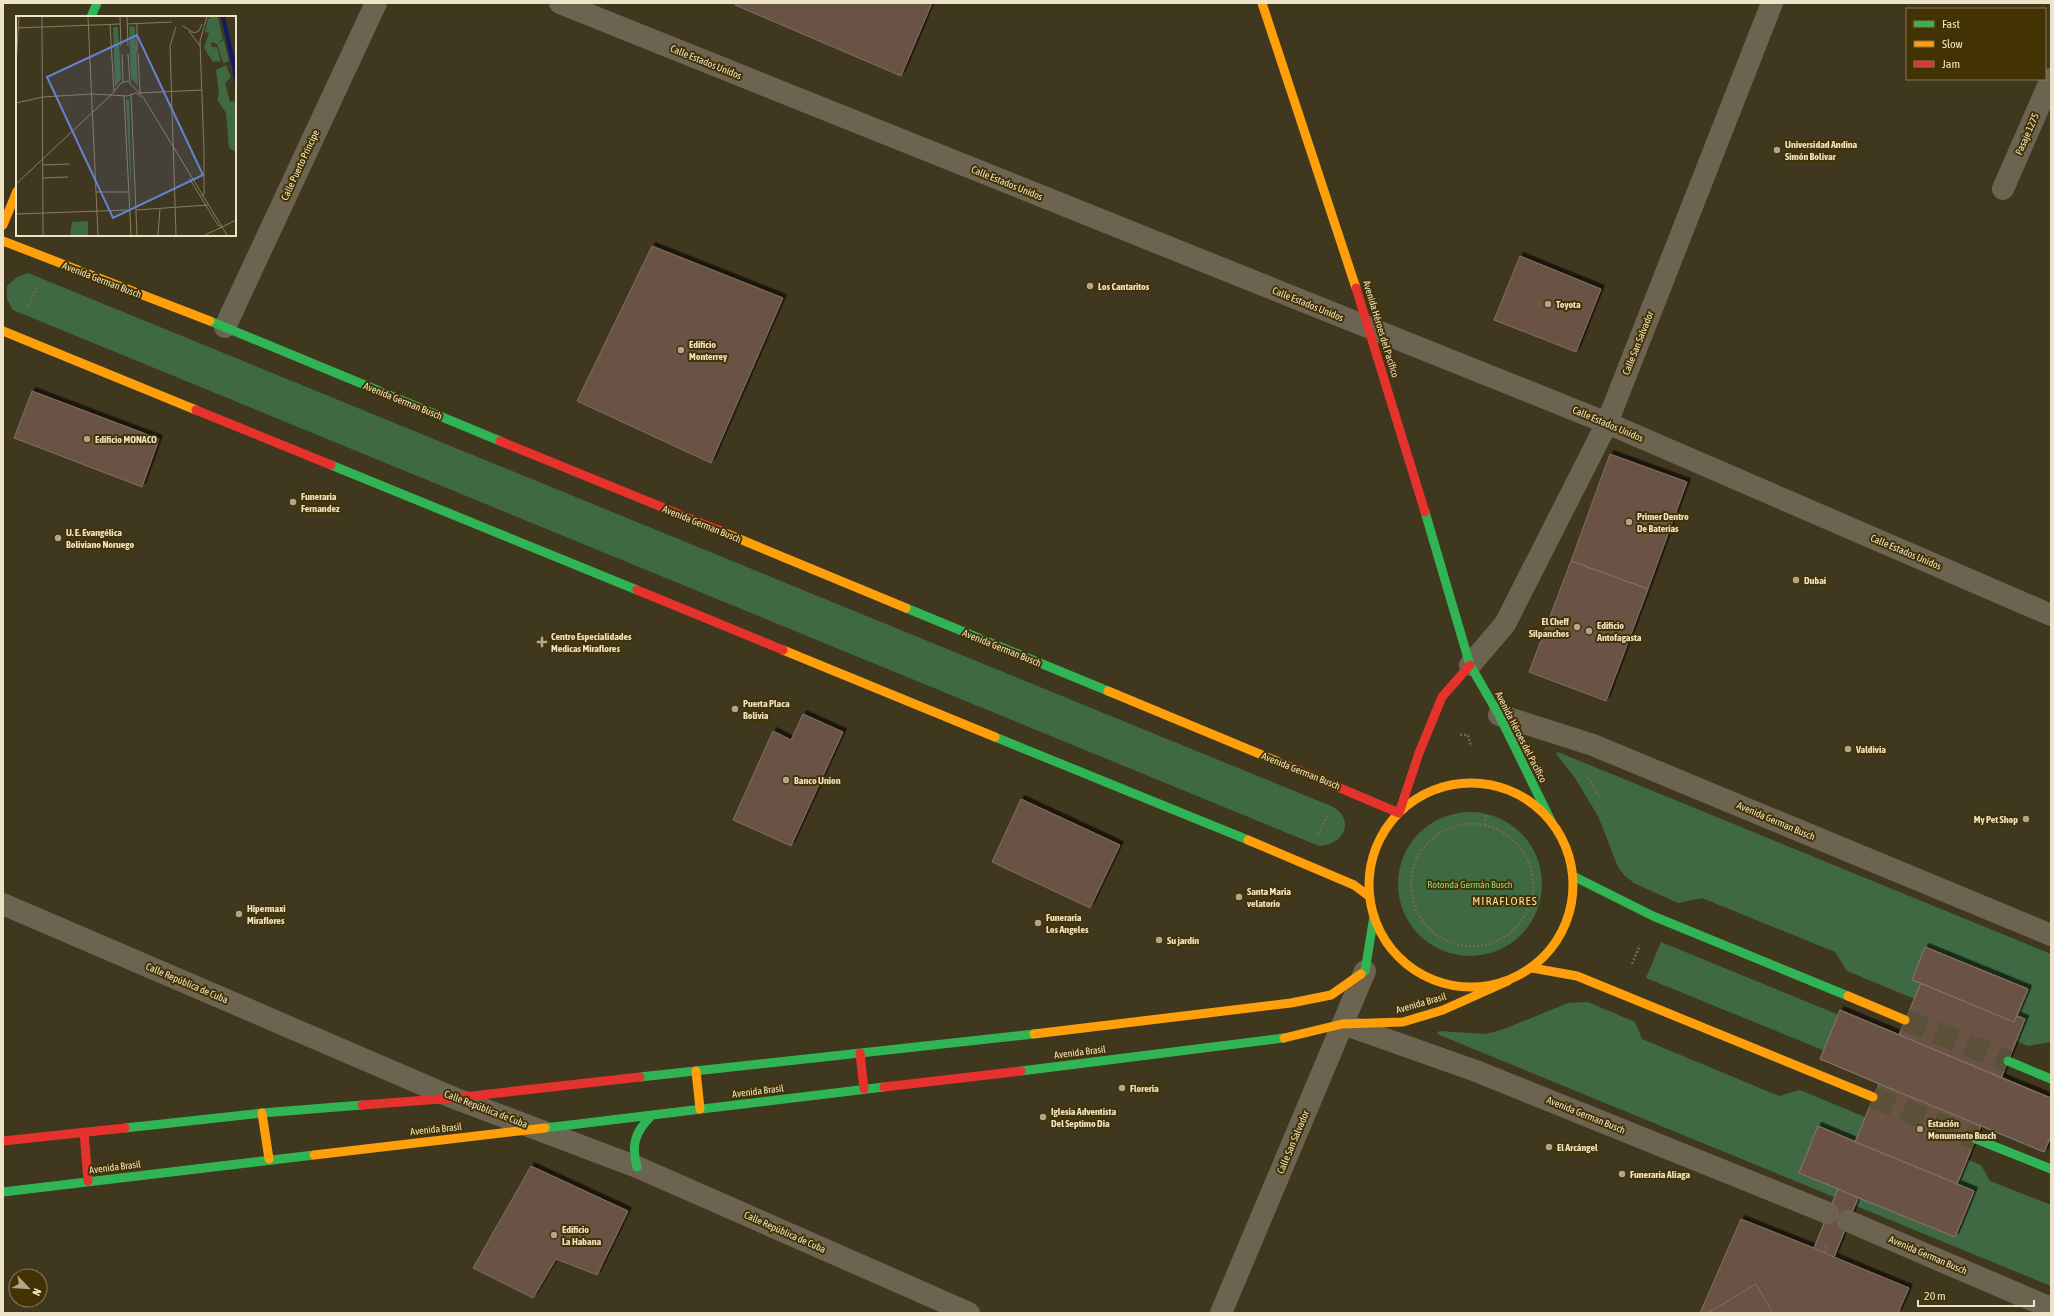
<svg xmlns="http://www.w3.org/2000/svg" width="2054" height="1316" font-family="'Asap Condensed',sans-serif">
	<defs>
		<filter id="shadow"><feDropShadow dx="3.5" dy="-3.5" stdDeviation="0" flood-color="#0009"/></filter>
	</defs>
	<rect width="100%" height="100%" fill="#40371f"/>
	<path fill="#3f6942" d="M28,273L1331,806C1355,817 1346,845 1319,846L13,310L7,299V286L17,277Z
		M1558,752L2051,954V1042L2028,1046L1847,971L1835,952L1702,898L1678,903L1634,883L1624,875L1618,867L1598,816L1575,778L1556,754Z
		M1398 884a72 72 0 1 1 144 0a72 72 0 1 1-144 0Z
		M1661,942L2051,1102V1143L1646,978Z
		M1588,1002L1635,1022L1642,1039L1779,1096L1800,1090L1981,1165L1990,1181L2051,1205V1286L1437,1034L1439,1031L1486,1034L1504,1029L1568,1003Z"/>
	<path fill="#6a5245" stroke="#807063" filter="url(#shadow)" d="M736,3H932L901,76L735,5Z
		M652,246L783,298L711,463L577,401Z
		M1520,256L1601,289L1576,352L1494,320Z
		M32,391L159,439L142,487L14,438Z
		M1610,454L1687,482L1648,589L1571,561Z
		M1571,561L1648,589L1606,701L1529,672Z
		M803,714L843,732L791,846L733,820L773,731L791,740Z
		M1021,799L1120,845L1090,908L992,862Z
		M1925,947L2028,989L2014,1022L1912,980Z
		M1925,947L2028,989L2017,1016L2025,1019L2001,1078L2051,1098V1136L2044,1152L1981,1126L1957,1184L1974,1191L1955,1237L1858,1198L1834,1257L1909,1288L1898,1313H1700L1741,1219L1814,1248L1838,1189L1799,1173L1818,1126L1855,1142L1879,1084L1820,1059L1840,1010L1899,1035L1921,983L1912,980Z
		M1921,983L2014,1022L2017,1016L2025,1019L2001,1078L1899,1035Z
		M1840,1010L2051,1098V1136L2044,1152L1820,1059Z
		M1879,1084L1981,1126L1957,1184L1855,1142Z
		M1818,1126L1974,1191L1955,1237L1799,1173Z
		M531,1166L628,1211L597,1275L556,1259L533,1298L473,1268Z
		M1838,1189L1858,1198L1834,1257L1814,1248Z
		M1756,1284L1773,1313H1708Z"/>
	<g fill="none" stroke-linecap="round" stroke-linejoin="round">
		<path stroke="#5a5138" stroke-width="22" stroke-dasharray="22 11" stroke-linecap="butt" d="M1905,1020L2008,1061
			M1873,1097L1976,1139"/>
		<path stroke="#706856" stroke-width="2.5" stroke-dasharray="2 2" stroke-linecap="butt" d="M28,307L37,288
			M1460,735H1468L1471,747
			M1588,778L1599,796
			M1411 885a61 61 0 1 1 122 0a61 61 0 1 1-122 0Z
			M1484,825L1486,815
			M1318,835L1327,816
			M1632,964L1640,945
			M1824,1252L1827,1244"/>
		<path stroke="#6c6450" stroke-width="22" d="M2003,189L2051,79"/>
		<path stroke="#6c6450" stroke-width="22" d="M560,3L1607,423L2051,615
			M225,327L376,3
			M1470,665L1505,624L1607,423L1772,3
			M1499,715L1593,745L2051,935
			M3,904L454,1098L637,1167L969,1313
			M1343,1024L1476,1071L1828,1213
			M1848,1221L2051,1308
			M1221,1313L1365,971"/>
		<path stroke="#30b455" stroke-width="9" d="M91,17L97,3
			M210,321L500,441
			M331,465L637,590
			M1425,512L1470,665L1499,715L1551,821
			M906,608L1108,691
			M995,737L1248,840
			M1573,876L1653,916L1848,996
			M1361,974L1365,971L1374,916
			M2008,1061L2051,1079
			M1021,1071L1284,1038
			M640,1077L1034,1034
			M125,1128L262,1113L362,1105
			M545,1128L884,1087
			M1976,1139L2051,1169
			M637,1167C631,1145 635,1132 651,1116
			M3,1192L314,1155"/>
		<path stroke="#ff9f0a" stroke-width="9" d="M1262,3L1356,288
			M3,225L17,191
			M3,241L210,321
			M3,331L196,410
			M718,530L906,608
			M783,650L995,737
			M1108,691L1279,762
			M1369 885a102 102 0 1 1 204 0a102 102 0 1 1-204 0Z
			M1248,840L1354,885L1370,897
			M1532,968L1577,976L1873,1097
			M1848,996L1905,1020
			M1034,1034L1291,1003L1331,995L1361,974
			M1284,1038L1342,1024L1403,1022L1443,1010L1508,981
			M696,1071L700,1109
			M262,1113L269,1159
			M314,1155L545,1128"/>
		<path stroke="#e5322d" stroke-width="9" d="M1356,288L1425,512
			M196,410L331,465
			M500,441L718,530
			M637,590L783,650
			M1279,762L1399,813
			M1399,813L1419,753L1442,697L1470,665
			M860,1053L864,1089
			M884,1087L1021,1071
			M362,1105L454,1098L640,1077
			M84,1132L88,1181
			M3,1141L125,1128"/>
	</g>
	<g fill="#b2a78c" stroke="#433304" stroke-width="1.5">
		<circle cx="1777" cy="150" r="4"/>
		<circle cx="1090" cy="286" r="4"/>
		<circle cx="1548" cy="304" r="4"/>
		<circle cx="681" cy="350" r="4"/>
		<circle cx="87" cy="439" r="4"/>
		<circle cx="293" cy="502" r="4"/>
		<circle cx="1629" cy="522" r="4"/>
		<circle cx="58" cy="538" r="4"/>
		<circle cx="1796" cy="580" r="4"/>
		<circle cx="1577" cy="627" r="4"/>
		<circle cx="1589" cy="631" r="4"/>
		<path d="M540 636h4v4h4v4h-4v4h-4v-4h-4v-4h4z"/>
		<circle cx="735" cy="709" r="4"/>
		<circle cx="1848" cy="749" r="4"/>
		<circle cx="786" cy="780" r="4"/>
		<circle cx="2026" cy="819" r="4"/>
		<circle cx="1239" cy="897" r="4"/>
		<circle cx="239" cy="914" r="4"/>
		<circle cx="1038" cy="923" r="4"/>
		<circle cx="1159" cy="940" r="4"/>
		<circle cx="1122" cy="1088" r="4"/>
		<circle cx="1043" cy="1117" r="4"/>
		<circle cx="1920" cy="1129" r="4"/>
		<circle cx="1549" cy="1147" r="4"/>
		<circle cx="1622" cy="1174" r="4"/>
		<circle cx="554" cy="1235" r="4"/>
	</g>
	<g text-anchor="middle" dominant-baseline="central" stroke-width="4" stroke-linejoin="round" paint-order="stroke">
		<g font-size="10" fill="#efe3c6" stroke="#433304">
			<text transform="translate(706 62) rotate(22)">Calle Estados Unidos</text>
			<text transform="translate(2027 134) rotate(-66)">Pasaje 1275</text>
			<text transform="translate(300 165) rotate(-65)">Calle Puerto Principe</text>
			<text transform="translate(1007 183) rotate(22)">Calle Estados Unidos</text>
			<text transform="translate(102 280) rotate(21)">Avenida German Busch</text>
			<text transform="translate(1308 304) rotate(22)">Calle Estados Unidos</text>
			<text transform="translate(1381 329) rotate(73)">Avenida Héroes del Pacífico</text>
			<text transform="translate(1638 343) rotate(-68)">Calle San Salvador</text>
			<text transform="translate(403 401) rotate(22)">Avenida German Busch</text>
			<text transform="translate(1608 424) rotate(23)">Calle Estados Unidos</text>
			<text transform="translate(702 524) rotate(22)">Avenida German Busch</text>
			<text transform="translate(1906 552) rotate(23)">Calle Estados Unidos</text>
			<text transform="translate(1002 648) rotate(22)">Avenida German Busch</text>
			<text transform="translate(1521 737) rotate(63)">Avenida Héroes del Pacífico</text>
			<text transform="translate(1301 771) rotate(22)">Avenida German Busch</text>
			<text transform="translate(1776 821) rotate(23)">Avenida German Busch</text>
			<text transform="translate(187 983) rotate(23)">Calle República de Cuba</text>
			<text transform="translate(1421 1003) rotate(-16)">Avenida Brasil</text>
			<text transform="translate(1080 1052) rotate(-7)">Avenida Brasil</text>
			<text transform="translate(758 1091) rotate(-7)">Avenida Brasil</text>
			<text transform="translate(486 1109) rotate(21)">Calle República de Cuba</text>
			<text transform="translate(1586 1115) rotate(22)">Avenida German Busch</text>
			<text transform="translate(436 1129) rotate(-6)">Avenida Brasil</text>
			<text transform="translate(1293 1142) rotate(-67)">Calle San Salvador</text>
			<text transform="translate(115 1167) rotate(-7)">Avenida Brasil</text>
			<text transform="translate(785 1232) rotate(24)">Calle República de Cuba</text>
			<text transform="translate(1928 1255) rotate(23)">Avenida German Busch</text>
		</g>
		<g font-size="10" font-weight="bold" fill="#efe3c6" stroke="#433304" text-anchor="start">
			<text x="1785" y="144">Universidad Andina<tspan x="1785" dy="12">Simón Bolívar</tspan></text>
			<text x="1098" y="286">Los Cantaritos</text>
			<text x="1556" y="304">Toyota</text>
			<text x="689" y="344">Edificio<tspan x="689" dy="12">Monterrey</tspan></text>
			<text x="95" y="439">Edificio MONACO</text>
			<text x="301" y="496">Funeraria<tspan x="301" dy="12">Fernandez</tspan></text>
			<text x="1637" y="516">Primer Dentro<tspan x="1637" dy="12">De Baterias</tspan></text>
			<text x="66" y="532">U. E. Evangélica<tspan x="66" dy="12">Boliviano Noruego</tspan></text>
			<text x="1804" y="580">Dubai</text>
			<text x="1569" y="621" text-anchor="end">El Cheff<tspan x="1569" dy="12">Silpanchos</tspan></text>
			<text x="1597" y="625">Edificio<tspan x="1597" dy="12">Antofagasta</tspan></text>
			<text x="551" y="636">Centro Especialidades<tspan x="551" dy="12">Medicas Miraflores</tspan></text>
			<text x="743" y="703">Puerta Placa<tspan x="743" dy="12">Bolivia</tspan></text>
			<text x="1856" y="749">Valdivia</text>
			<text x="794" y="780">Banco Union</text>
			<text x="2018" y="819" text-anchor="end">My Pet Shop</text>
			<text x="1247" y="891">Santa Maria<tspan x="1247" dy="12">velatorio</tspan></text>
			<text x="247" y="908">Hipermaxi<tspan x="247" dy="12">Miraflores</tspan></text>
			<text x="1046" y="917">Funeraria<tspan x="1046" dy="12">Los Angeles</tspan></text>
			<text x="1167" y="940">Su jardín</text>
			<text x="1130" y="1088">Floreria</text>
			<text x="1051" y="1111">Iglesia Adventista<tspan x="1051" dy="12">Del Septimo Dia</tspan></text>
			<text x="1928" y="1123">Estación<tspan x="1928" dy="12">Monumento Busch</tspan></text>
			<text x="1557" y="1147">El Arcángel</text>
			<text x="1630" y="1174">Funeraria Aliaga</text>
			<text x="562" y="1229">Edificio<tspan x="562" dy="12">La Habana</tspan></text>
		</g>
		<g font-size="10" fill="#72e487" stroke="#433304">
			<text x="1470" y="884">Rotonda Germán Busch</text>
		</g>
		<g font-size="12" letter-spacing="1" fill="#f8dfa5" stroke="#433304">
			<text x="1505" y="901">MIRAFLORES</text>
		</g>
	</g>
	<g transform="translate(16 16)">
		<rect width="220" height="220" fill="#40371f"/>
		<path d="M196,1H202L207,23L201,28L195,26L196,31H201L205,45L197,46L188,32L193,17L189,16L192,3ZM113,10L119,11L122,70L115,62ZM97,11H102L104,44L105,63L99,71ZM208,24L213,45L207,47L201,28ZM210,49L215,61L209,67L214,86L220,85V136L213,132L210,97L201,83L203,79L200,54ZM110,83L113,84L116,192ZM72,205V219H54L56,206Z" fill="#3f6942"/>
		<path d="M205,1H209L220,47V70Z" fill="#121b60"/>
		<path fill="none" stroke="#121b60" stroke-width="2" d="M218,56L220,70"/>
		<path fill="none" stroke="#867c62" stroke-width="1" d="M26,1L27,219M72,1L82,219M104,1L105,30M111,1L112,30M111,8L156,6M121,8V36M94,9L98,76M167,10L178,17L183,15L186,8M0,12L104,8M173,15L184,30M122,37L124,77M106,38L107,66M112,38L114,66M0,47L3,1M122,77L186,74M95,79L111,80L120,77L125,81M115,79L121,219M108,80L115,219M0,87L27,81L75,78L95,79M27,149L54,148M27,162L52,161M173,162L202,209L206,211M0,168L95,79L105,67L112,65L127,81L211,219M80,176H112M185,180L188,178V136L184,25L191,1M120,194L192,189M0,198L113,194M206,211L220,204M142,219L144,193M160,219L154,30L160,11M189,219L206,211"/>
		<path fill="#6682d2" fill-opacity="0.15" stroke="#6682d2" stroke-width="2" d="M121,19L187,159L97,202L31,61Z"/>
		<rect width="220" height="220" fill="none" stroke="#efe3c6" stroke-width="2"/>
	</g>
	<rect width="2054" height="1316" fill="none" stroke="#efe3c6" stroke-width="8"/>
	<rect x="1906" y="8" width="140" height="72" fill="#433304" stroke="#887952"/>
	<rect x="1914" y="21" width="20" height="6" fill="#30b455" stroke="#887952"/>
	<text x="1942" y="28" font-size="12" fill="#efe3c6">Fast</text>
	<rect x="1914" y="41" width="20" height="6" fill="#ff9f0a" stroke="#887952"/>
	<text x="1942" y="48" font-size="12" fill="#efe3c6">Slow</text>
	<rect x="1914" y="61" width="20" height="6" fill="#e5322d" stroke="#887952"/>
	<text x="1942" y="68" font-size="12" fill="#efe3c6">Jam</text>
	<g transform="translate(28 1288) rotate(115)"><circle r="19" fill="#433304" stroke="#887952"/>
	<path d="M0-3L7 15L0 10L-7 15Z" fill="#b2a78c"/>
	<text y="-6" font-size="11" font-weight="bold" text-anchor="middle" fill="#efe3c6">N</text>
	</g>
	<path d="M1918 1300v6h116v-6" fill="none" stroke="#efe3c6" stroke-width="2"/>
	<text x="1924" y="1300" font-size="12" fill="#efe3c6" stroke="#433304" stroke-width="3" paint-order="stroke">20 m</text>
</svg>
